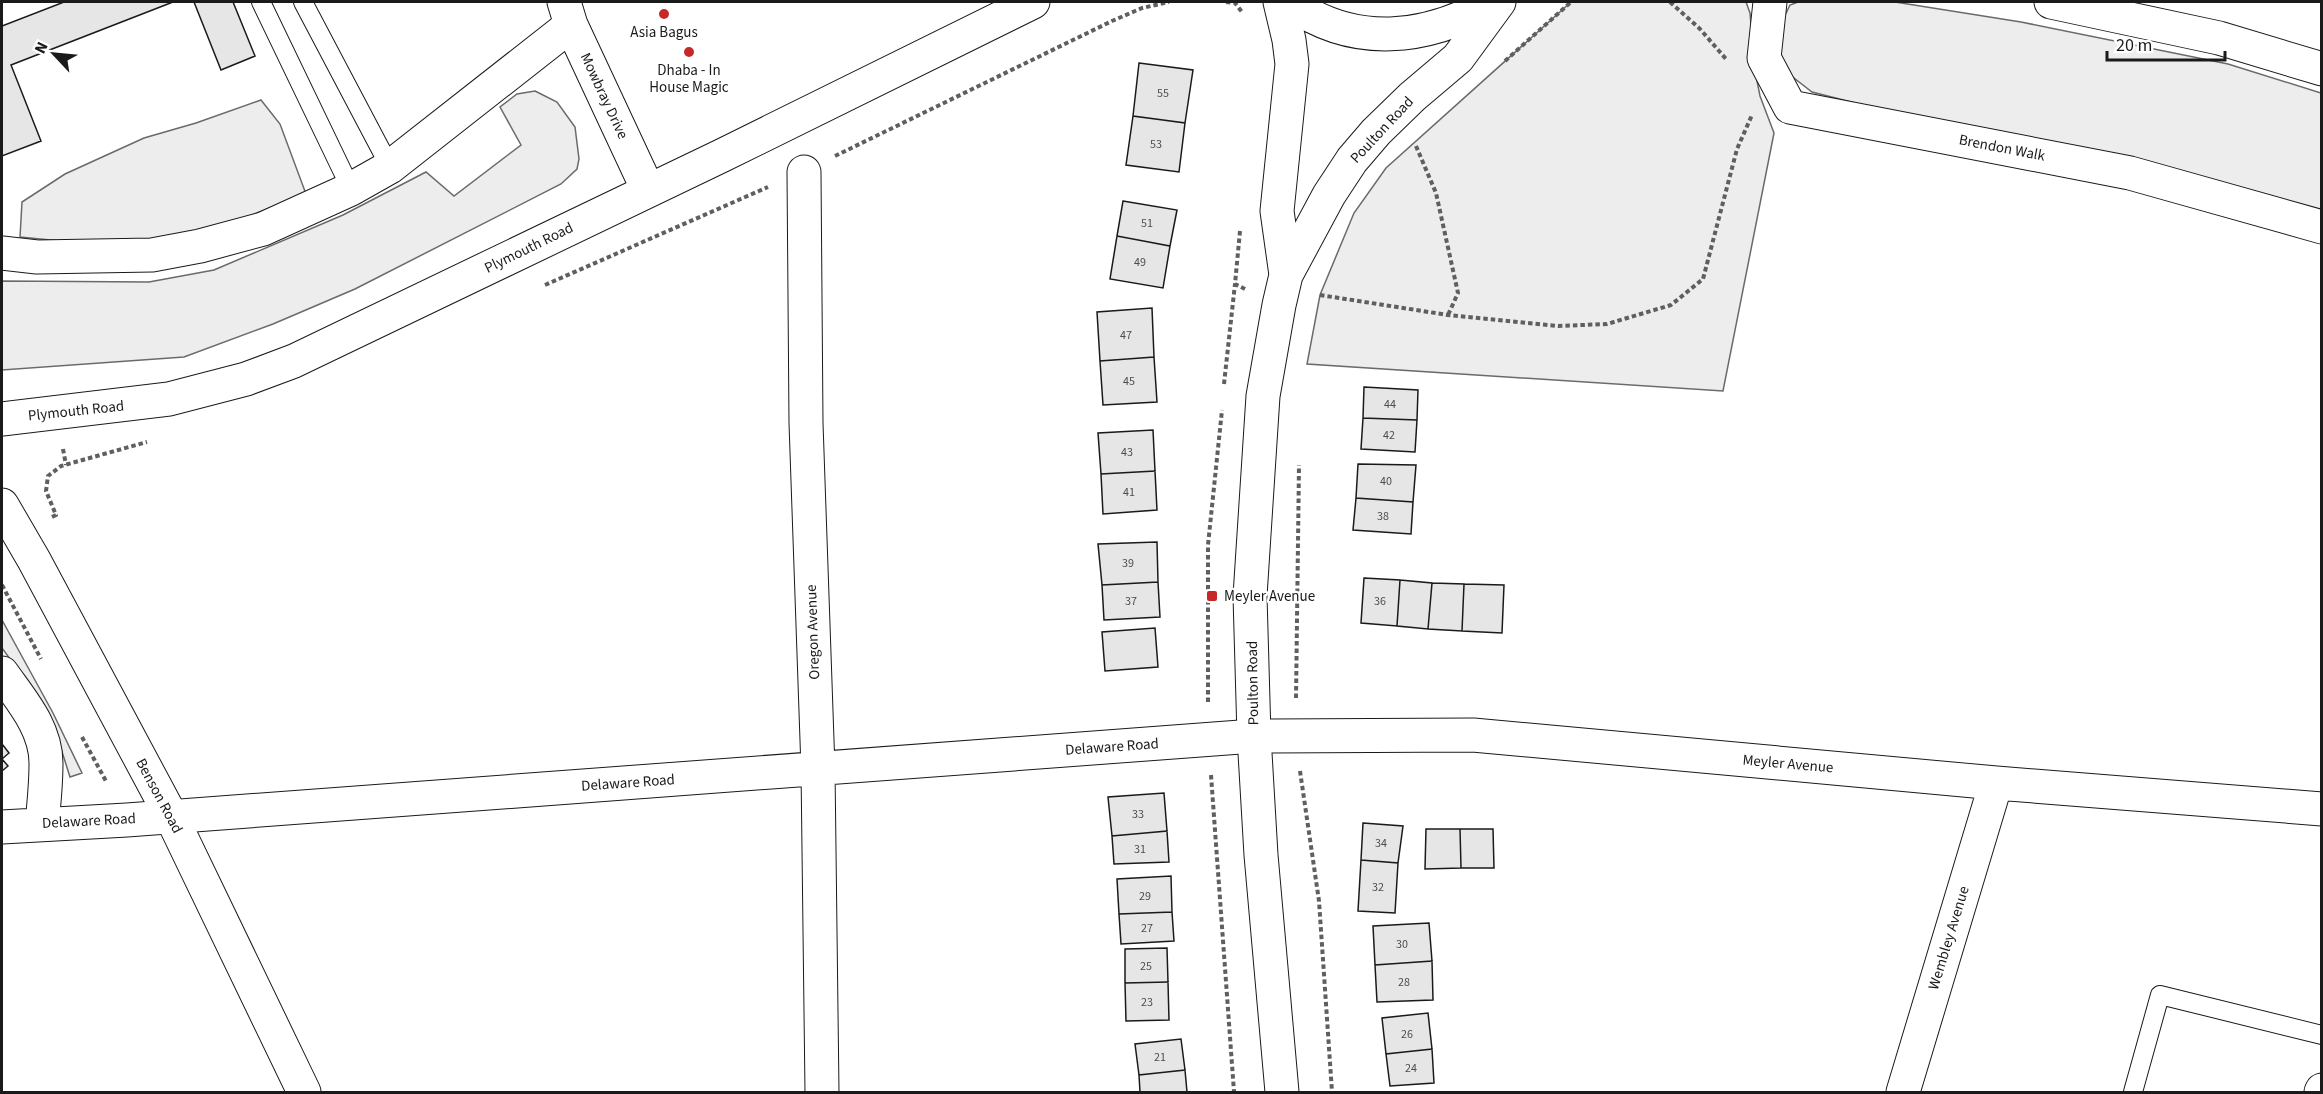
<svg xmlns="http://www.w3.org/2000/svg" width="2323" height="1094" font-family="'Source Sans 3',sans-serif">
	<rect width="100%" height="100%" fill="#fff"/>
	<path fill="#ededed" stroke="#6a6a6a" stroke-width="1.5" d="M1571,2H1746L1750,13L1755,71L1760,96L1774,133L1723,391L1307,364L1320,295L1354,213L1386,168Z
		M1798,2H1895L2021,22L2228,64L2321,93V227L2130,173L1812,92L1785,71L1775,36L1790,5Z
		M535,91L557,102L575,127L579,159L577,169L561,184L355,289L273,324L184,357L2,370V281L149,282L214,270L343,215L426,172L454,196L521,145L500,107L517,94Z
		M261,100L280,124L306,194L236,221L158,241L71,242L20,237L22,202L65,174L144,138L196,123Z
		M2,620L53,713L82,773L70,777L58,739L44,706L2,648Z"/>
	<path fill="#e6e6e6" stroke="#1a1a1a" stroke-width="1.5" d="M64,2H173L11,65L41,141L2,156V26Z
		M194,2H233L255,56L221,70Z
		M1139,63L1193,70L1185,123L1133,116Z
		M1133,116L1185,123L1179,172L1126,165Z
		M1123,201L1177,210L1170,246L1117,236Z
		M1117,236L1170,246L1163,288L1110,279Z
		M1152,308L1154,357L1100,361L1097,312Z
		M1154,357L1157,402L1103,405L1100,361Z
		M1364,387L1418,390L1417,420L1363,418Z
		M1363,418L1417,420L1415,452L1361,449Z
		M1153,430L1155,471L1101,474L1098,433Z
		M1358,464L1416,465L1413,502L1356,498Z
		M1155,471L1157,510L1103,514L1101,474Z
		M1356,498L1413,502L1411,534L1353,530Z
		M1157,542L1158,582L1102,585L1098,544Z
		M1364,578L1400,580L1397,626L1361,623Z
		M1400,580L1432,583L1428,629L1397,626Z
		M1158,582L1160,617L1104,620L1102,585Z
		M1432,583L1464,584L1462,631L1428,629Z
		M1464,584L1504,585L1502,633L1462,631Z
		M1155,628L1158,667L1105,671L1102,632Z
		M2,744L9,753L2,759L8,766L2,771Z
		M1164,793L1167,831L1112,836L1108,797Z
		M1363,823L1403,826L1398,863L1361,860Z
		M1426,829H1460L1461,868L1425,869Z
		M1460,829H1493L1494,868H1461Z
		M1167,831L1169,862L1114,864L1112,836Z
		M1361,860L1398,863L1395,913L1358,911Z
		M1171,876L1172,912L1119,914L1117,879Z
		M1172,912L1174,941L1121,944L1119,914Z
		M1429,923L1432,961L1375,965L1373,926Z
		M1167,948L1168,982L1125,983V949Z
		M1432,961L1433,1000L1377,1002L1375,965Z
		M1168,982L1169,1020L1126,1021L1125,983Z
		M1428,1013L1432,1049L1386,1054L1382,1018Z
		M1181,1039L1185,1070L1139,1075L1135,1044Z
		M1432,1049L1434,1083L1390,1086L1386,1054Z
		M1185,1070L1187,1092H1140L1139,1075Z"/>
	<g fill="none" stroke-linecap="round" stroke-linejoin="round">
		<g stroke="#1a1a1a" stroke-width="20">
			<path id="lane" d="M261,2L351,189
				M303,2L390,167
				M2133,1092L2160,995L2322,1035"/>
		</g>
		<g stroke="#1a1a1a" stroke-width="35">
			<path id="street" d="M564,2L571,25L648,190
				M1770,2L1764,58L1790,107L2130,173L2322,227
				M804,172L806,423L818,769L822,1092
				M2,253L37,257L152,255L200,246L263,229L351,189L390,167L571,25
				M2,673C21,700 46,728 46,763C46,783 44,804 42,823
				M2,827L127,820L1254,736L1473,735L1996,783L2322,809
				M1903,1092L1996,783
				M2321,1092L2322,1090"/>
		</g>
		<g stroke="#1a1a1a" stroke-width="35">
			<path id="secondary" d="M2,505L34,560L171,816L304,1092"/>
		</g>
		<g stroke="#1a1a1a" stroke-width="35">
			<path id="primary" d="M1280,2L1289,40L1292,64L1277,211L1286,275
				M1289,2C1354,49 1427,40 1493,2
				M2051,2L2219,38L2322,69
				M2,419L169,399L246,379L294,361L721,156L1033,2
				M1282,1092L1261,855L1254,736L1250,596L1263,396L1279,305L1286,275L1329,195L1352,160L1376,132L1412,97L1458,58L1499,2"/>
		</g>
		<path stroke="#5f5f5f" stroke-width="4" stroke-dasharray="4.5 3" stroke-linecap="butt" d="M1226,2L1235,3L1242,12
			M1670,2L1700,29L1726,59
			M1505,61L1571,2
			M1416,146L1436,193L1458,293L1448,315
			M835,156L1112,21L1142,8L1169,2
			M1240,231L1235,284L1245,289
			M545,285L768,187
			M1320,295L1448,315L1558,326L1607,324L1671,305L1703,279L1737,149L1752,115
			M1224,384L1235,284
			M63,449L66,465
			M52,517L56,515L46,491L48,476L61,466L147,442
			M2,585L41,659
			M1296,698L1299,465
			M1208,702V545L1222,410
			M82,737L107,783
			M1300,771L1319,901L1332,1092
			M1211,775L1234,1092"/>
		<use href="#lane" stroke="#fff" stroke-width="18"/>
		<use href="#street" stroke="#fff" stroke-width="33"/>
		<use href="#secondary" stroke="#fff" stroke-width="33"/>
		<use href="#primary" stroke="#fff" stroke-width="33"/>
	</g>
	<g fill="#c62828" stroke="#fff" stroke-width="2">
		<circle cx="664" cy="14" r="6"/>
		<circle cx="689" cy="52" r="6"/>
		<rect x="1206" y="590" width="12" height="12" rx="3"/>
	</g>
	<g text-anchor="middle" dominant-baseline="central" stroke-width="4.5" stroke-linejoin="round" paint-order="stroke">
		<g font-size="12" fill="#4d4d4d">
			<text x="1163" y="93">55</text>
			<text x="1156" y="144">53</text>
			<text x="1147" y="223">51</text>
			<text x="1140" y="262">49</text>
			<text x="1126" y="335">47</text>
			<text x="1129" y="381">45</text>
			<text x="1390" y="404">44</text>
			<text x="1389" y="435">42</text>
			<text x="1127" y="452">43</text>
			<text x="1386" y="481">40</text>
			<text x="1129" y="492">41</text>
			<text x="1383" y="516">38</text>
			<text x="1128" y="563">39</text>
			<text x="1131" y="601">37</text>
			<text x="1380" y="601">36</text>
			<text x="1138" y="814">33</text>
			<text x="1381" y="843">34</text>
			<text x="1140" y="849">31</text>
			<text x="1378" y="887">32</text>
			<text x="1145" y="896">29</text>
			<text x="1147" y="928">27</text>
			<text x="1402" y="944">30</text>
			<text x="1146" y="966">25</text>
			<text x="1404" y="982">28</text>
			<text x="1147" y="1002">23</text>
			<text x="1407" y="1034">26</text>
			<text x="1160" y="1057">21</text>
			<text x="1411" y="1068">24</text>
		</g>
		<g font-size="15" fill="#1a1a1a" stroke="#fff">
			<text x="664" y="32">Asia Bagus</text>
			<text x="689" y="70">Dhaba - In<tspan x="689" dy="17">House Magic</tspan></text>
			<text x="1224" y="596" text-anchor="start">Meyler Avenue</text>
		</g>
		<g font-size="15" fill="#1a1a1a" stroke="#fff">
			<text transform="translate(604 96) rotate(65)">Mowbray Drive</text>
			<text transform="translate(1382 130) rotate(-47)">Poulton Road</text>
			<text transform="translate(2002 148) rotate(11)">Brendon Walk</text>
			<text transform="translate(529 248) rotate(-26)">Plymouth Road</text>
			<text transform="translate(76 411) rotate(-6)">Plymouth Road</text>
			<text transform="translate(813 632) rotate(-92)">Oregon Avenue</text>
			<text transform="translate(1253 683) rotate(-91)">Poulton Road</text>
			<text transform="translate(1112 747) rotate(-4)">Delaware Road</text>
			<text transform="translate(1788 764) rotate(5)">Meyler Avenue</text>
			<text transform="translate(628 783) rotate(-4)">Delaware Road</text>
			<text transform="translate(159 796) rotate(62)">Benson Road</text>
			<text transform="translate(89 821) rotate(-3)">Delaware Road</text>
			<text transform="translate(1949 938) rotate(-73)">Wembley Avenue</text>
		</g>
	</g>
	<rect width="2323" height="1094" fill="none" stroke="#1a1a1a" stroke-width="6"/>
	<g transform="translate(54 54) rotate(296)" stroke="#ffffff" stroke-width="4.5" paint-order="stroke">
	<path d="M0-4.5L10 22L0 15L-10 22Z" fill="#1a1a1a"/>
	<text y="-9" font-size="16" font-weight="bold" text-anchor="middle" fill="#1a1a1a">N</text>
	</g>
	<path d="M2107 51v9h118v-9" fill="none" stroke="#1a1a1a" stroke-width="3"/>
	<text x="2116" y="51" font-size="18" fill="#1a1a1a" stroke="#ffffff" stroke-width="4.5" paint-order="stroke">20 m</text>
</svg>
